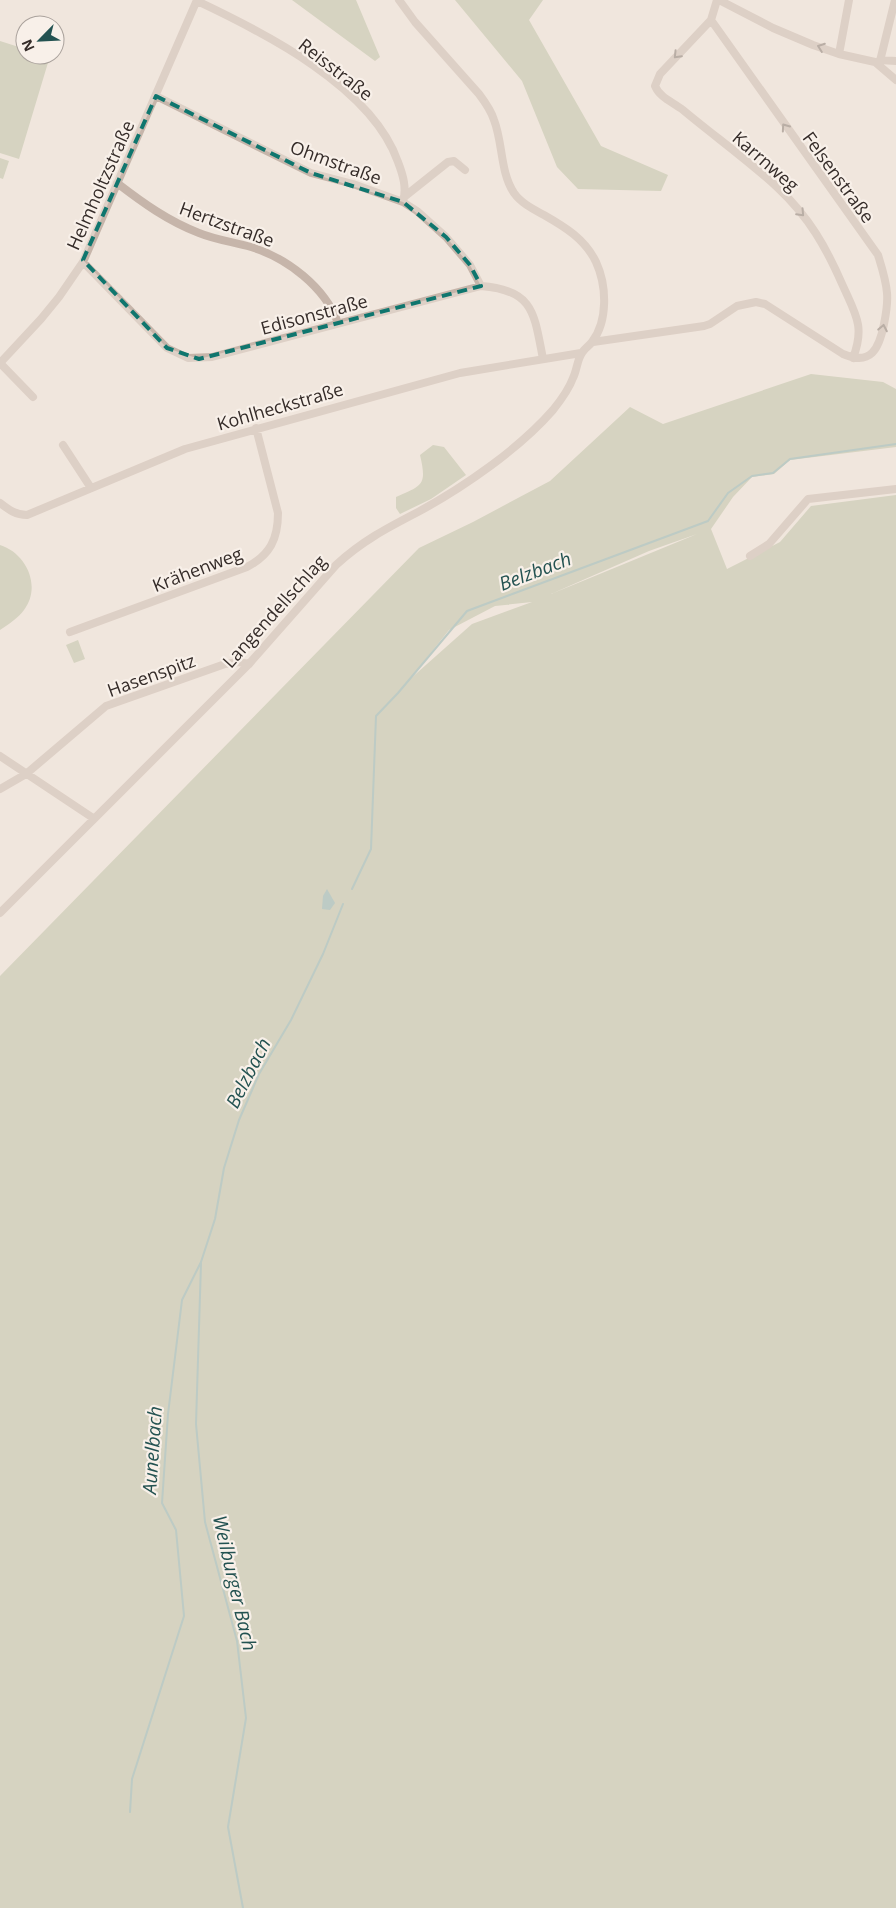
<svg xmlns="http://www.w3.org/2000/svg" width="896" height="1908" font-family="'Open Sans',sans-serif">
	<rect width="100%" height="100%" fill="#f0e6dd"/>
	<path fill="#b5bd9f" fill-rule="evenodd" d="M292,0H356L380,57L375,61Z
		M455,0H543L529,20L601,146L668,175L661,191L578,189L557,167L522,81Z
		M0,41L25,49V55L50,56L19,159L0,153Z
		M0,158L9,161L3,179L0,178Z
		M811,374L883,382L896,389V447L790,460L774,474L752,477L733,497L711,529L727,569L780,542L811,506L896,495V1908H0V976L419,548L473,522L550,481L630,407L663,424ZM697,534L551,594L649,551ZM532,602L472,624L409,680L449,630L495,606Z
		M433,445L444,447L466,475L431,499L400,514L396,508V497C423,485 427,485 420,455Z
		M0,545C26,553 42,586 24,610C18,618 9,624 0,630Z
		M78,640L85,659L74,663L66,645Z"/>
	<path fill="#7faaa8" d="M327,889L335,903L330,910L322,909L323,896Z"/>
	<g fill="none" stroke-linecap="round" stroke-linejoin="round">
		<path stroke="#7faaa8" stroke-width="2" d="M352,889L371,849L376,716L398,693L467,611L708,521L728,493L752,476L773,473L790,459L896,444
			M201,1263L196,1424L205,1522L237,1641L246,1718L228,1827L243,1908
			M130,1812L132,1779L184,1616L176,1530L162,1503L168,1414L182,1300L201,1262L215,1219L224,1168L239,1120L259,1074L291,1020L323,954L343,904"/>
		<path stroke="#c6b5aa" stroke-width="8" d="M717,0L711,20L660,74L655,86C660,98 673,102 683,110C714,136 748,160 778,188C809,217 826,247 843,286C856,315 865,327 853,358
			M719,0L773,28L813,45L839,54L875,62L896,80
			M197,1C265,33 372,87 398,162C403,175 407,188 403,202
			M839,54L849,0
			M880,60L896,61
			M879,65L895,0
			M156,96L311,173L353,184L403,202L417,211L446,237L470,265L481,286
			M117,183C143,203 168,221 199,233C216,240 234,242 251,247C287,258 325,287 338,323
			M404,197L448,162L454,161L465,170
			M83,262L167,348L188,358L212,357L481,286C534,290 534,313 543,359
			M593,342L704,326L710,324L737,306L756,302L765,304L843,354C871,366 879,349 884,324C886,314 888,303 887,293C886,280 882,268 878,255L711,20
			M0,363L41,319L59,297L83,262L197,0
			M0,363L33,397
			M63,445L91,488
			M0,503C9,510 16,515 27,515L185,449L460,373L581,353
			M750,556L769,544L808,499L896,489
			M70,632L247,567C270,555 278,539 278,513L256,428
			M0,756L93,818
			M0,789L26,774L106,706L225,664L239,662L249,664
			M0,913L249,664L336,565C362,541 387,528 418,512C464,487 519,449 553,410C561,400 569,389 573,378C577,370 577,360 582,353C584,349 589,346 592,342C608,321 607,286 596,262C585,239 565,227 544,215C533,209 521,203 514,193C500,172 503,143 494,120C491,110 485,102 479,94L415,22L399,0"/>
	</g>
	<defs><path id="oneway-chevron" d="M-2-3.5L2.5 0L-2 3.5" fill="none" stroke-width="1.6" stroke-linecap="round" stroke-linejoin="round" transform="scale(1.25)"/></defs>
	<g stroke="#766a63">
		<use href="#oneway-chevron" transform="translate(821 47) rotate(-160)"/>
		<use href="#oneway-chevron" transform="translate(677 55) rotate(134)"/>
		<use href="#oneway-chevron" transform="translate(785 127) rotate(-125)"/>
		<use href="#oneway-chevron" transform="translate(801 213) rotate(47)"/>
		<use href="#oneway-chevron" transform="translate(883 328) rotate(-79)"/>
	</g>
	<path d="M0 0H896V1908H0ZM156,96L311,173L403,202L446,237L470,265L481,286L199,359L167,348L83,260Z" fill="#f0e6dd" fill-opacity=".55" fill-rule="evenodd"/>
	<path fill="none" stroke="#0f766e" stroke-width="4" stroke-dasharray="10 6" stroke-linejoin="round" d="M156,96L311,173L403,202L446,237L470,265L481,286L199,359L167,348L83,260Z"/>
	<g text-anchor="middle" dominant-baseline="central" stroke-width="4.5" stroke-linejoin="round" paint-order="stroke">
		<g font-size="18" fill="#352c29" stroke="#f8f0e9">
			<text transform="translate(336 69) rotate(38)">Reisstraße</text>
			<text transform="translate(766 161) rotate(41)">Karrnweg</text>
			<text transform="translate(336 162) rotate(20)">Ohmstraße</text>
			<text transform="translate(839 177) rotate(54)">Felsenstraße</text>
			<text transform="translate(100 185) rotate(-66)">Helmholtzstraße</text>
			<text transform="translate(227 224) rotate(20)">Hertzstraße</text>
			<text transform="translate(314 314) rotate(-15)">Edisonstraße</text>
			<text transform="translate(280 406) rotate(-16)">Kohlheckstraße</text>
			<text transform="translate(197 569) rotate(-21)">Krähenweg</text>
			<text transform="translate(274 611) rotate(-48)">Langendellschlag</text>
			<text transform="translate(151 675) rotate(-20)">Hasenspitz</text>
		</g>
		<g font-size="19" font-style="italic" fill="#235251" stroke="#f8f0e9">
			<text transform="translate(535 571) rotate(-21)">Belzbach</text>
			<text transform="translate(248 1073) rotate(-63)">Belzbach</text>
			<text transform="translate(152 1450) rotate(-86)">Aunelbach</text>
			<text transform="translate(235 1583) rotate(77)">Weilburger Bach</text>
		</g>
	</g>
	<g transform="translate(40 40) rotate(246)"><circle r="24" fill="#f8f0e9" stroke="#aaa29c"/>
	<path d="M0-4L9 19L0 12L-9 19Z" fill="#235251"/>
	<text y="-8" font-size="14" font-weight="bold" text-anchor="middle" fill="#352c29">N</text>
	</g>
</svg>
